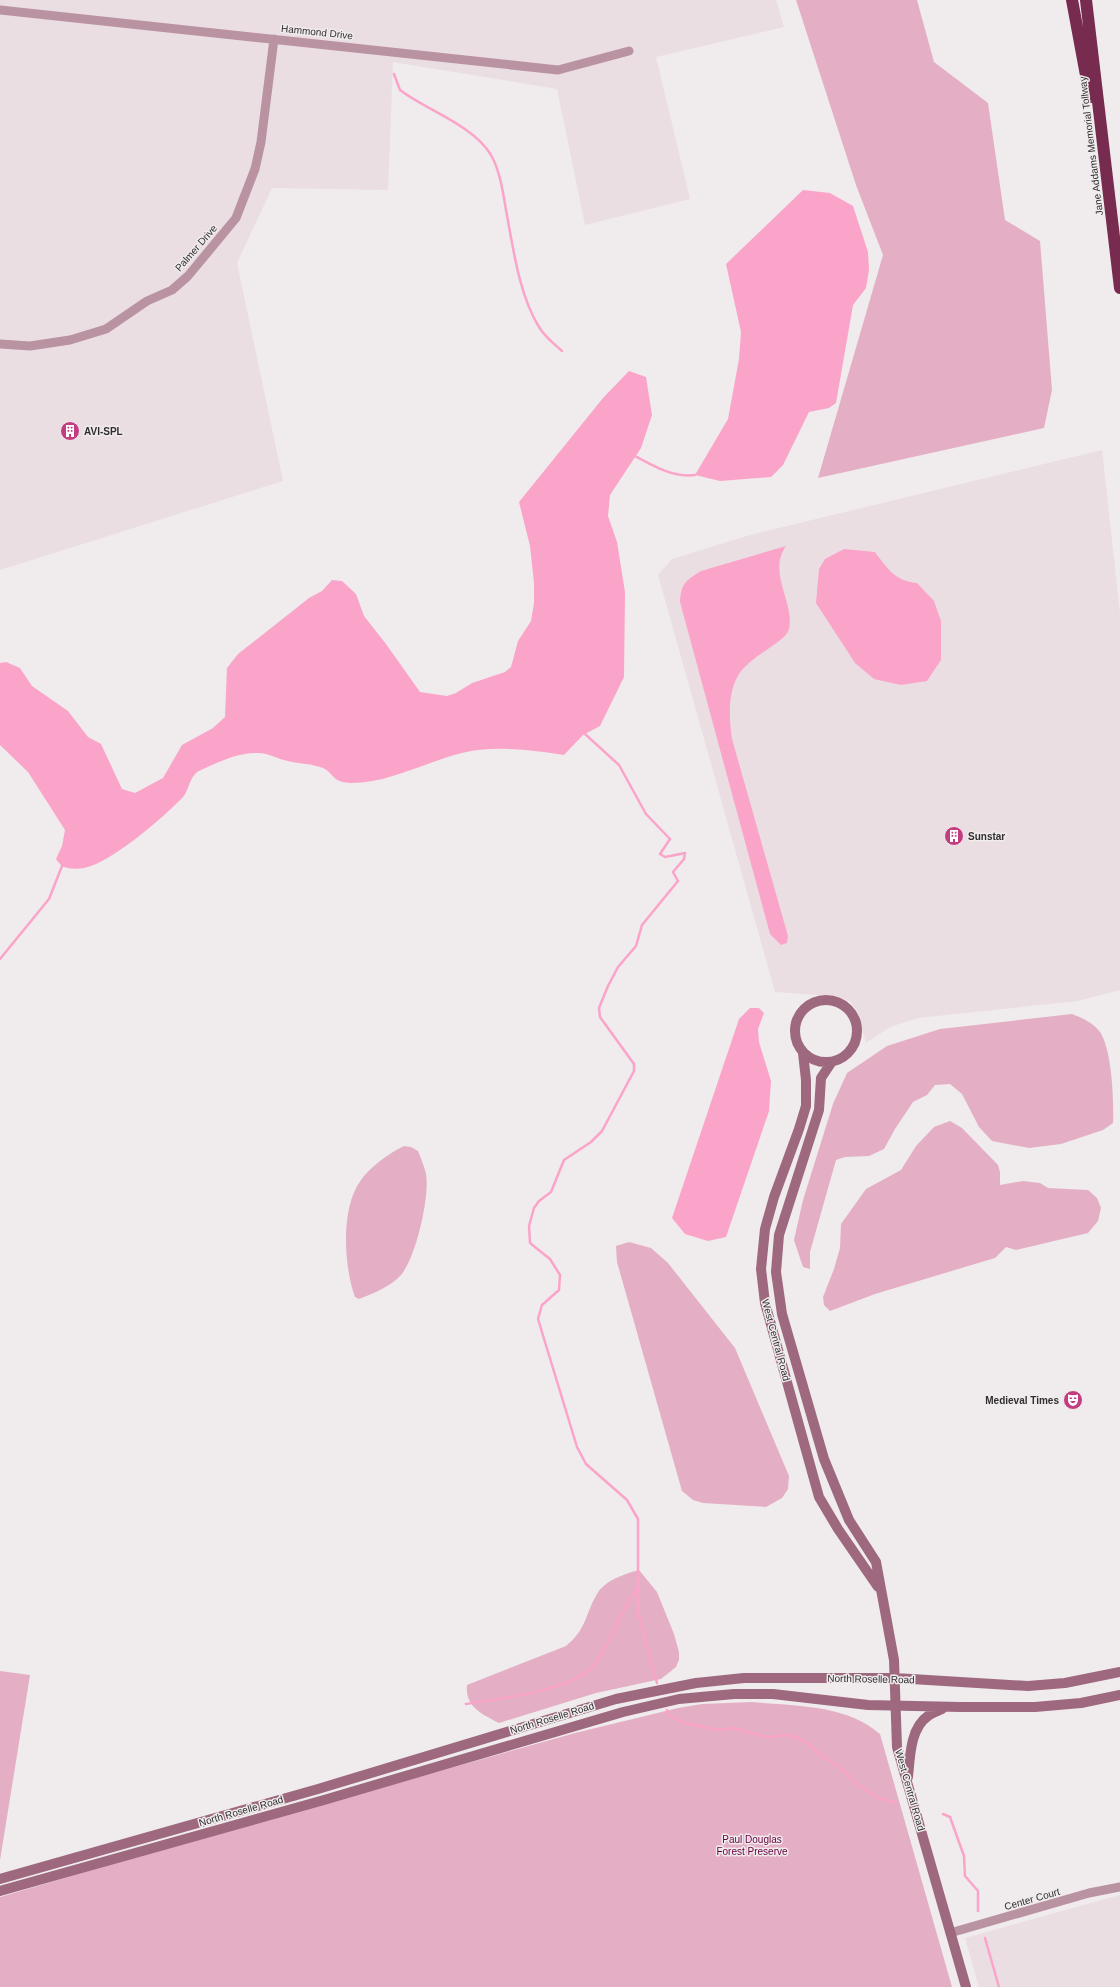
<svg xmlns="http://www.w3.org/2000/svg" width="1120" height="1987" font-family="Arial,sans-serif">
	<rect width="100%" height="100%" fill="#f0ebed"/>
	<path fill="#ebdee3" d="M0,0H776L784,27L656,57L690,199L585,225L557,89L393,62L388,190L272,188L237,263L283,481L0,570Z
		M1102,450L1120,613V990L1078,1001L918,1018L890,1027L866,1043L857,1011L850,1001L832,996L775,992L658,575L672,559L750,535Z
		M1120,1895V1987H979L965,1938Z"/>
	<path fill="#e4afc4" d="M796,0H917L934,62L988,103L1005,220L1040,241L1052,390L1044,428L818,478L883,255L856,185Z
		M1072,1014C1083,1018 1093,1023 1100,1032C1112,1050 1114,1101 1113,1123L1103,1130L1061,1144L1029,1148L992,1141L979,1127L962,1094L950,1084L935,1085L927,1095L913,1102L895,1129L884,1149L869,1156L845,1157L836,1160L810,1252V1269L803,1267L794,1240L803,1200L833,1104L847,1073L887,1046L940,1029Z
		M950,1121L962,1128L998,1165L1000,1172V1185L1023,1181L1040,1183L1048,1188L1088,1190L1097,1198L1101,1208L1098,1221L1088,1233L1016,1250L1006,1247L995,1258L875,1294L830,1311L824,1305L823,1297L834,1269L840,1248L841,1224L866,1189L901,1170L916,1146L934,1127Z
		M404,1146L411,1147L418,1151C421,1158 424,1166 426,1174C430,1196 416,1258 401,1275C390,1287 374,1293 359,1299L355,1297C344,1267 340,1208 361,1180C370,1167 389,1153 404,1146Z
		M629,1242L651,1248L668,1263L735,1348L789,1476L788,1489L782,1498L766,1507L703,1503L693,1500L682,1491L617,1262L616,1246Z
		M639,1570L657,1592L674,1634L679,1652V1660L676,1667L661,1679L596,1693L499,1723C482,1714 465,1707 467,1685L566,1646C587,1629 585,1614 597,1594C605,1580 625,1574 639,1570Z
		M0,1671L30,1675L0,1860Z
		M751,1702C794,1706 846,1704 880,1734L952,1987H0V1897L198,1839L575,1733L678,1708L702,1704Z"/>
	<path fill="#fba4c9" d="M803,190L830,193L853,206L868,252L869,270L866,288L853,305L836,403L829,408L809,412L783,465L771,477L720,481L695,475L728,419L739,359L741,332L726,264Z
		M629,371L646,377L652,415L641,448L610,495L608,516L617,542L625,592L624,677L600,726L583,735L564,755C533,750 492,745 462,753C425,762 390,783 351,783C331,782 334,773 323,768C310,763 297,764 284,760C276,758 268,753 258,753C239,752 218,762 201,770C189,775 190,789 183,797C164,817 117,857 91,866C84,869 69,870 62,866C60,864 57,861 56,859L62,846L65,830L28,772L0,745V663L6,662L20,668L32,686L68,711L88,737L101,744L122,789L135,793L163,778L182,745L213,728L225,717L227,668L238,654L309,598L322,591L332,580L342,581L356,594L364,616L386,644L420,692L447,696L456,693L472,683L505,672L511,667L518,641L531,621L534,603V583L530,546L519,502L603,398Z
		M786,546C767,573 795,602 789,629C787,636 780,640 775,644C764,652 750,660 741,671C727,690 729,717 732,739L788,936L787,943L781,945L770,934L680,602C681,584 685,581 701,571Z
		M844,549L875,552C888,569 895,581 917,583L934,601L941,621V660L927,681L901,685L874,679L855,663L816,603L819,569L825,559Z
		M750,1008H759L764,1013L758,1029L759,1042L771,1081L769,1111L726,1237L708,1241L685,1234L672,1218L739,1019Z"/>
	<g fill="none" stroke-linecap="round" stroke-linejoin="round">
		<path stroke="#fba4c9" stroke-width="2.5" d="M394,74L400,90C426,110 473,125 491,155C500,171 503,192 506,210C513,247 519,295 539,327C545,337 553,343 562,351
			M635,456C653,466 674,478 695,475
			M585,734L619,765L646,814L670,839L660,854L665,857L685,853L684,859L673,872L678,881L642,925L636,946L618,967L608,986L599,1008L600,1017L634,1064V1071L602,1131L591,1142L564,1160L551,1192L539,1201L534,1208L529,1226L530,1243L550,1259L560,1275L559,1290L542,1305L538,1319L577,1447L586,1464L627,1500L638,1519V1613L657,1683
			M0,959L49,899L62,866
			M466,1704C501,1698 579,1691 599,1659C613,1636 621,1610 637,1589
			M667,1710L668,1715L681,1722L717,1730L733,1728L767,1737L790,1735L806,1742L821,1756L838,1766L857,1784L878,1798L895,1802
			M943,1814L950,1817L964,1856L965,1876L978,1891V1911
			M985,1938L999,1987"/>
		<path stroke="#ba93a2" stroke-width="9" d="M0,10L558,70L629,51
			M0,344L30,346L70,340L106,329L147,301L172,290L188,276L236,218L255,169L261,142L274,39
			M950,1933L1089,1893L1120,1887"/>
		<path stroke="#9e687e" stroke-width="10" d="M795 1031a31 31 0 1 1 62 0a31 31 0 1 1-62 0Z
			M803,1053L806,1080V1106L799,1129L774,1197L765,1229L761,1269L765,1303L819,1497L838,1529L878,1587
			M831,1063L821,1078L819,1110L779,1235L776,1272L782,1314L824,1459L849,1520L876,1562L894,1660L897,1747L966,1987
			M908,1777C910,1758 910,1728 928,1716C932,1713 938,1711 942,1709
			M0,1879L318,1789L616,1699L696,1683L744,1678H895L1028,1686L1065,1683L1120,1672
			M0,1891L324,1800L623,1712L679,1699L734,1694H773L868,1705L961,1707H1035L1081,1703L1120,1695"/>
		<path stroke="#762b4f" stroke-width="12" d="M1072,0L1090,97
			M1086,0L1120,288"/>
	</g>
	<defs>
		<g id="building-disc" transform="scale(1)"><circle r="9.5" fill="#c13d80" stroke="#f0ebed"/><path d="M-4-6H4V6H1V3H-1V6H-4ZM-2.5-4.3h1.7v1.8h-1.7ZM.8-4.3h1.7v1.8H.8ZM-2.5-1h1.7V.8h-1.7ZM.8-1h1.7V.8H.8Z" fill="#fff"/></g>
		<g id="theatre-disc" transform="scale(1)"><circle r="9.5" fill="#c13d80" stroke="#f0ebed"/><path d="M-5-5.5Q0-4 5-5.5V0Q5 5 0 6Q-5 5-5 0ZM-3.3-2.5H-1v1.5H-3.3ZM1-2.5H3.3v1.5H1ZM-2.8 1Q0 5.5 2.8 1Z" fill="#fff"/></g>
	</defs>
	<g fill-rule="evenodd">
		<use href="#building-disc" x="70" y="431"/>
		<use href="#building-disc" x="954" y="836"/>
		<use href="#theatre-disc" x="1073" y="1400"/>
	</g>
	<g text-anchor="middle" dominant-baseline="central" stroke-width="3" stroke-linejoin="round" paint-order="stroke">
		<g font-size="10" fill="#302e2f" stroke="#f0ebed">
			<text transform="translate(317 32) rotate(6)">Hammond Drive</text>
			<text transform="translate(1091 146) rotate(-97)">Jane Addams Memorial Tollway</text>
			<text transform="translate(196 248) rotate(-49)">Palmer Drive</text>
			<text transform="translate(776 1340) rotate(75)">West Central Road</text>
			<text transform="translate(871 1679) rotate(1)">North Roselle Road</text>
			<text transform="translate(552 1718) rotate(-17)">North Roselle Road</text>
			<text transform="translate(910 1790) rotate(74)">West Central Road</text>
			<text transform="translate(241 1811) rotate(-16)">North Roselle Road</text>
			<text transform="translate(1032 1899) rotate(-16)">Center Court</text>
		</g>
		<g font-size="10" font-weight="bold" fill="#302e2f" stroke="#f0ebed" text-anchor="start">
			<text x="84" y="431">AVI-SPL</text>
			<text x="968" y="836">Sunstar</text>
			<text x="1059" y="1400" text-anchor="end">Medieval Times</text>
		</g>
		<g font-size="10" fill="#68003e" stroke="#f0ebed">
			<text x="752" y="1839">Paul Douglas<tspan x="752" dy="12">Forest Preserve</tspan></text>
		</g>
	</g>
</svg>
